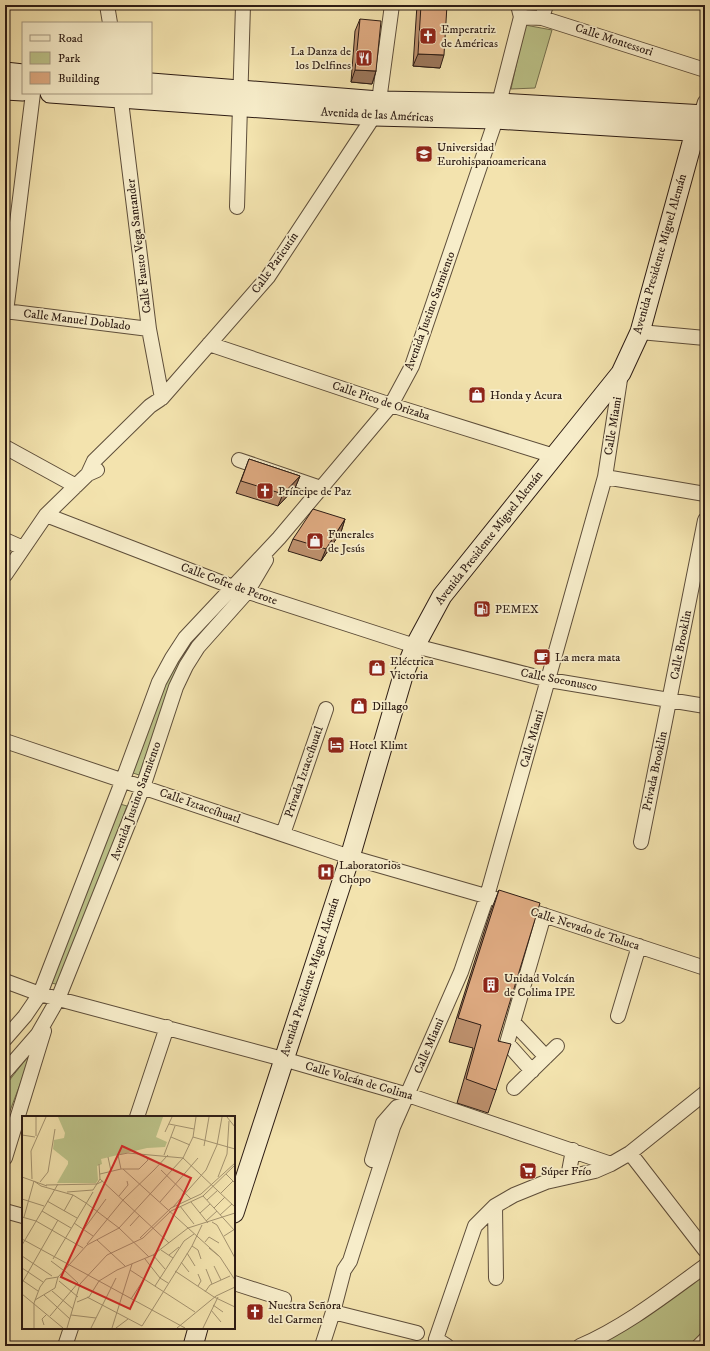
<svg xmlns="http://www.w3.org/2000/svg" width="710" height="1351" font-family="'IM FELL DW Pica',serif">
	<rect width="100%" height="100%" fill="#f3e3ae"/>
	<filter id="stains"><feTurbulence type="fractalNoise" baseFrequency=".005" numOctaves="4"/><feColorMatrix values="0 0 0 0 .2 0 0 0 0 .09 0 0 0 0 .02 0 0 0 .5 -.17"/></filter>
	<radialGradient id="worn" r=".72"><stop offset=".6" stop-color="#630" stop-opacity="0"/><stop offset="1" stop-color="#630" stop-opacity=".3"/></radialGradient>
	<path fill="#bcc389" stroke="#74704e" d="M525,25L552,30L535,88L511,89Z
		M224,602L228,603L171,687L139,775L133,773L162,682L175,655Z
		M120,804L127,806L60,985L51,983Z
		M33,1050L5,1124V1086Z
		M705,1267V1346H585Z"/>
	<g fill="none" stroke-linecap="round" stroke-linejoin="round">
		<g stroke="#5e4e3a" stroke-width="9">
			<path id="service" d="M694,1346L705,1335"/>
		</g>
		<g stroke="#5e4e3a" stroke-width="16">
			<path id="minor" d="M107,5L110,23
				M521,17L542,18L705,70
				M542,18L546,5
				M120,93L149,329L162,398
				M499,103L521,17L518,5
				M698,124L705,102
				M237,207L243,5
				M5,311L149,329
				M6,312L33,93
				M640,332L705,338
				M209,344L391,405L554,456
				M5,447L76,486
				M239,460L321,488
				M88,474L94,461L150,406L162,398L268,277L374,116L379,101L392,5
				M605,477L705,494
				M46,515L233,587L415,646L549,680L705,706
				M5,540L23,548
				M5,575L46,515L88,474L97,470
				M5,741L350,857L496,899
				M283,834L326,709
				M641,842L705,520
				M519,907L705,968
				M5,981L40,994L283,1059L408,1095L611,1164
				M618,1016L639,946
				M513,1022L546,1057
				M5,1039L25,1016L40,994L122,782L159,682L172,658L185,638L279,538L391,405L412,366L496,119
				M532,1071L507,1043L544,915
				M5,1072L38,1034L58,999L143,787L176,687L186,666L198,647L247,592L266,560
				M514,1088L557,1046
				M137,1117L167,1027
				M630,1153L705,1250
				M5,1158L44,1031
				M372,1160L383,1123L397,1107
				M568,1177L573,1150
				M495,1206L496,1278
				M5,1211L23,1216
				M234,1283L284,1299
				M333,1312L417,1333
				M65,1346L71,1328
				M322,1346L333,1312L344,1270L350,1261L393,1127L461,972L487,896L605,477L621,373
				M447,1346L436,1339L475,1226L495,1206L514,1195L546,1182L595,1171L611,1164L630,1153L705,1093
				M580,1346C626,1326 665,1295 705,1266"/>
		</g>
		<g stroke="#2d1c14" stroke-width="21">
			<path id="secondary" d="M5,72L23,74
				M151,83L379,101L499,103L705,115
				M5,90L23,91
				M50,93L374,116L496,119L705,132
				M234,1213L350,857L403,676L415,646L442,596L621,373L640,332L695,132
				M193,1346L198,1328"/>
		</g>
		<use href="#service" stroke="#f7edca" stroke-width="7"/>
		<use href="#minor" stroke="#f7edca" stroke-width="14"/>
		<use href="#secondary" stroke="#f7edca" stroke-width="19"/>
	</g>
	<path fill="#be916e" stroke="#2d1c14" d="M417,5H447L440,68L413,66Z
		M360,19L376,71L372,84L351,82L355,31Z
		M249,459L300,476L295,488L278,506L236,493Z
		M345,519L341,532L321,561L288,551L293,539Z
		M499,890L498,1041L496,1090L488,1113L457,1103L473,1048L449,1042L490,913Z"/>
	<path fill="#9b765a" stroke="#2d1c14" d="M418,54L444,55L440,68L413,66Z
		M355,70L376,71L372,84L351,82Z
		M300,476L295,488L278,506L283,494Z
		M345,519L341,532L321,561L326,549Z"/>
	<path fill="#dda980" stroke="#2d1c14" d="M421,5H447L444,55L418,54Z
		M360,19L381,21L376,71L355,70Z
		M249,459L300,476L283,494L241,481Z
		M313,509L345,519L326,549L293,539Z
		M499,890L540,903L498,1041L511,1044L496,1090L466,1079L481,1025L458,1018Z"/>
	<defs>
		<g id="church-square" transform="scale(0.9)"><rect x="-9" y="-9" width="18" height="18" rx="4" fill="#8f2418" stroke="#f7edca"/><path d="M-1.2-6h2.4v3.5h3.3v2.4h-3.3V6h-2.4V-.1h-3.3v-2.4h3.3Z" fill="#fff"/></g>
		<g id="restaurant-square" transform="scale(0.9)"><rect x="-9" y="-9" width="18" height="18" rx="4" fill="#8f2418" stroke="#f7edca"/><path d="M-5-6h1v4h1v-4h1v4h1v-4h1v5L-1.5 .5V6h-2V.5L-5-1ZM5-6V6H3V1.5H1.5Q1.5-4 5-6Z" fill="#fff"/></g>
		<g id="university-square" transform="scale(0.9)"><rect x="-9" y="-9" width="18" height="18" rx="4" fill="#8f2418" stroke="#f7edca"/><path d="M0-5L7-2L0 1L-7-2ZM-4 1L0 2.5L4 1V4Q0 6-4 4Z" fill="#fff"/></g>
		<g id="shop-square" transform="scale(0.9)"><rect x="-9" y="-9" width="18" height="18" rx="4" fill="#8f2418" stroke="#f7edca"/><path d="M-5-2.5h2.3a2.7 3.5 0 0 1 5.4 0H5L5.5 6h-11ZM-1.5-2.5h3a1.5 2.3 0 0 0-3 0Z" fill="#fff"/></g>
		<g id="fuel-square" transform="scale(0.9)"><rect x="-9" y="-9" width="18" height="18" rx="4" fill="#8f2418" stroke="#f7edca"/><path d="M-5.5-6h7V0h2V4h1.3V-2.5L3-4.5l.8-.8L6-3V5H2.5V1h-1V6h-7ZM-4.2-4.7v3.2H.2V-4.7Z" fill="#fff"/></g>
		<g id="cafe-square" transform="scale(0.9)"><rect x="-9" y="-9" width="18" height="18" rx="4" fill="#8f2418" stroke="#f7edca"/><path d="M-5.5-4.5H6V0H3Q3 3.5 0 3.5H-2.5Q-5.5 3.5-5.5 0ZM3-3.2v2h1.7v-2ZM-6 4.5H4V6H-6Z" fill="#fff"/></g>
		<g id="hotel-square" transform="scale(0.9)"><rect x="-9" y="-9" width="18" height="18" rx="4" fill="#8f2418" stroke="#f7edca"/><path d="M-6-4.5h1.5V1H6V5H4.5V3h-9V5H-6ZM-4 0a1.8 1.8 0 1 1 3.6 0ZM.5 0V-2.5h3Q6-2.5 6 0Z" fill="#fff"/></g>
		<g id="hospital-square" transform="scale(0.9)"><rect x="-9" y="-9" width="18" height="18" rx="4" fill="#8f2418" stroke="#f7edca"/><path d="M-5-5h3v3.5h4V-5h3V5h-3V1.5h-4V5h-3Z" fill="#fff"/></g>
		<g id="building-square" transform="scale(0.9)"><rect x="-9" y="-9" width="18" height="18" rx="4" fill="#8f2418" stroke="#f7edca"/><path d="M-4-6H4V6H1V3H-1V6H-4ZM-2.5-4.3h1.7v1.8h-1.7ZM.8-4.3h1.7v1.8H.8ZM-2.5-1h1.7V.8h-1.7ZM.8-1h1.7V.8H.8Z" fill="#fff"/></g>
		<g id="supermarket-square" transform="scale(0.9)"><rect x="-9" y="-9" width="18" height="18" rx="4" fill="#8f2418" stroke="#f7edca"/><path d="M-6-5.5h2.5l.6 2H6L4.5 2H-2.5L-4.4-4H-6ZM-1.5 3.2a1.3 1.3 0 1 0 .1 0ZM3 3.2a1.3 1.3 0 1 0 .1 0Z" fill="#fff"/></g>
	</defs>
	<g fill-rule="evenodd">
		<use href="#church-square" x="428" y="36"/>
		<use href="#restaurant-square" x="364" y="58"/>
		<use href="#university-square" x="424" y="154"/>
		<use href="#shop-square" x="477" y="395"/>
		<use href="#church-square" x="265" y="491"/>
		<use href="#shop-square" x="315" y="541"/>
		<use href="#fuel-square" x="482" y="609"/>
		<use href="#cafe-square" x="542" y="657"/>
		<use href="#shop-square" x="377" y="668"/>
		<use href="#shop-square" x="359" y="706"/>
		<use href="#hotel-square" x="336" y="745"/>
		<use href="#hospital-square" x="326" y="872"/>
		<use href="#building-square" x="491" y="985"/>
		<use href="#supermarket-square" x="528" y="1171"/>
		<use href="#church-square" x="255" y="1312"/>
	</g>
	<g text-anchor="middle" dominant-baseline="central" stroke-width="3.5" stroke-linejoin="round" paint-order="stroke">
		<g font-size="12" fill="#2d1c14" stroke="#f7edca" text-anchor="start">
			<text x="441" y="29">Emperatriz<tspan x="441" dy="14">de Américas</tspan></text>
			<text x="351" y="51" text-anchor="end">La Danza de<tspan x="351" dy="14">los Delfines</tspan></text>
			<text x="437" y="147">Universidad<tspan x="437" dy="14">Eurohispanoamericana</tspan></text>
			<text x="490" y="395">Honda y Acura</text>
			<text x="278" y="491">Príncipe de Paz</text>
			<text x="328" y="534">Funerales<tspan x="328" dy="14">de Jesús</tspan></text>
			<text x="495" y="609">PEMEX</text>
			<text x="555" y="657">La mera mata</text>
			<text x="390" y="661">Eléctrica<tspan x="390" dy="14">Victoria</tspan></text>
			<text x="372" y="706">Dillago</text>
			<text x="349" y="745">Hotel Klimt</text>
			<text x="339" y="865">Laboratorios<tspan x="339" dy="14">Chopo</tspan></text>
			<text x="504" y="978">Unidad Volcán<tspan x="504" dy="14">de Colima IPE</tspan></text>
			<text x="541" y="1171">Súper Frío</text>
			<text x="268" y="1305">Nuestra Señora<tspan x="268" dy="14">del Carmen</tspan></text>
		</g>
		<g font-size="12" fill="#2d1c14" stroke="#f7edca">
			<text transform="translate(614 40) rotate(18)">Calle Montessori</text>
			<text transform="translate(377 115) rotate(3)">Avenida de las Américas</text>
			<text transform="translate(139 246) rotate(-97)">Calle Fausto Vega Santander</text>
			<text transform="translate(660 254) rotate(-74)">Avenida Presidente Miguel Alemán</text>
			<text transform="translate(275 263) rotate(-55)">Calle Paricutín</text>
			<text transform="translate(430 311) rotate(-70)">Avenida Justino Sarmiento</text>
			<text transform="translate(77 320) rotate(7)">Calle Manuel Doblado</text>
			<text transform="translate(381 401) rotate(18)">Calle Pico de Orizaba</text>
			<text transform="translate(613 426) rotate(-81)">Calle Miami</text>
			<text transform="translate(489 538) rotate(-52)">Avenida Presidente Miguel Alemán</text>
			<text transform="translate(229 584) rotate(20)">Calle Cofre de Perote</text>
			<text transform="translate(681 645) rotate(-79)">Calle Brooklin</text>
			<text transform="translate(559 680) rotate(11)">Calle Soconusco</text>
			<text transform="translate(532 739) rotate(-74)">Calle Miami</text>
			<text transform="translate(655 771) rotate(-78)">Privada Brooklin</text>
			<text transform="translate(304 772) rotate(-71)">Privada Iztaccíhuatl</text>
			<text transform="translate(136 801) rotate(-70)">Avenida Justino Sarmiento</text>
			<text transform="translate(200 806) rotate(19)">Calle Iztaccíhuatl</text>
			<text transform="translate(585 929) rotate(18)">Calle Nevado de Toluca</text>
			<text transform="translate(310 977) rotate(-72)">Avenida Presidente Miguel Alemán</text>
			<text transform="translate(429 1046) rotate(-67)">Calle Miami</text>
			<text transform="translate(359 1081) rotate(16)">Calle Volcán de Colima</text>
		</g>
	</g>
	<g transform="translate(22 1116)">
		<rect width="213" height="213" fill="#f3e3ae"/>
		<path d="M36,1H141L134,21L145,26L143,31L125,32L79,43L80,48L75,50L76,64L74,67H35L46,48V45L31,33L32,24L42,22L43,17Z" fill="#bcc389"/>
		<path fill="none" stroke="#a49370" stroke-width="1" d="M14,1V20M205,1L213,11M147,8L172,13M143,16L150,1M0,19L13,21M149,21L168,29M171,21L213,33M182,30L187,1M142,39L153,10M86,41L89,55M99,53L96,39L106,37L161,42L213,91M101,53L198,141L213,164M132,54L146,39M139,54L169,83M78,58L99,53H117L126,44L124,40M204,58L213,67M0,61L25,70M196,61L205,38L207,5M10,63L9,35L24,1M78,63L147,127M12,65L19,70L51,79L64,87L97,112L127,141M18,66L26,56L33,13M24,69L75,68L81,65M45,76L71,74L78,63L77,48M199,77L211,65M97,80L106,69L105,65M181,80L213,115M0,83L22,90M185,84L196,74M25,85L55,102M138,86L176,42M169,86L186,107M158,90L172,108M151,91L184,54L195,29L200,1M192,92L203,81M20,95L49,112M42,95L51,79M178,97L188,88M198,99L210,88M0,101L14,105L61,132M2,101L12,65M184,105L195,95M190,106L195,109L213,142M52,107L71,120M108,110L118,99M62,113L84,83M202,120L213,113M118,122L149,92L179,78L213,47M0,123L163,212M75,124L103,150M183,126L187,121L197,127M65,128L101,84L132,54M0,129L36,68M170,130L176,134L179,143M187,132L197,140M139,134L151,142M165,137L173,150M131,139L143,153M147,139L157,131M0,140L30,160M31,143L71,76M123,143L138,162L146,167M29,145L41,154M159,146L167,156M47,149L65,129L97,112L161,42L171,21L174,1M192,150L199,164M0,152L21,166M184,153L190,168M42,154L56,167M108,154L173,196M153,155L192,181L213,191M0,164L16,175M37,165L56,181M0,167L36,104M133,170L162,125L172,118M176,170L179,165L176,158M30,175L51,193M183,176L188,169L208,160M0,178L41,212M22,179L48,203M65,181L120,210M109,183L122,163M13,184L33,172L36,161L47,149M55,186L67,181L77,165L95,154L131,139L166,112L213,97M191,189L201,196M189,194L199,206M49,199L74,202M28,200L56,167M22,209L20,203L25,198M120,210L170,130L180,109M12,212V187L18,171L24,163L36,161M45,212L58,168L85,139L121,122L149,95L181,80L213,49M69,212L94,162M90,212L110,148M94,212L106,203M155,212L194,180L213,171M181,212L196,181"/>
		<path fill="#d62828" fill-opacity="0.15" stroke="#d62828" stroke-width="2" d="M100,30L169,62L108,193L39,161Z"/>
		<rect width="213" height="213" fill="none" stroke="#2d1c14" stroke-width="2"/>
	</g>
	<rect width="710" height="1351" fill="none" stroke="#f3e3ae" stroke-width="20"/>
	<rect x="6" y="6" width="698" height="1339" fill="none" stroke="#2d1c14" stroke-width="2"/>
	<rect x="10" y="10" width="690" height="1331" fill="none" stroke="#2d1c14"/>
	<rect x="22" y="22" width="130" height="72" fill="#f7edca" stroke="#a69981"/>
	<rect x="30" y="35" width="20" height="6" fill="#f7edca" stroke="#a69981"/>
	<text x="58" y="42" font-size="12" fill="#2d1c14">Road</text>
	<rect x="30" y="52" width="20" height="12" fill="#bcc389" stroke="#a69981"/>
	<text x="58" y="62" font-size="12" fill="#2d1c14">Park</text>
	<rect x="30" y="72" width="20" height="12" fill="#dda980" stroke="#a69981"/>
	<text x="58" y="82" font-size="12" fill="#2d1c14">Building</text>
	<rect width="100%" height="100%" filter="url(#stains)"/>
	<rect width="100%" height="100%" fill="url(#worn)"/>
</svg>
